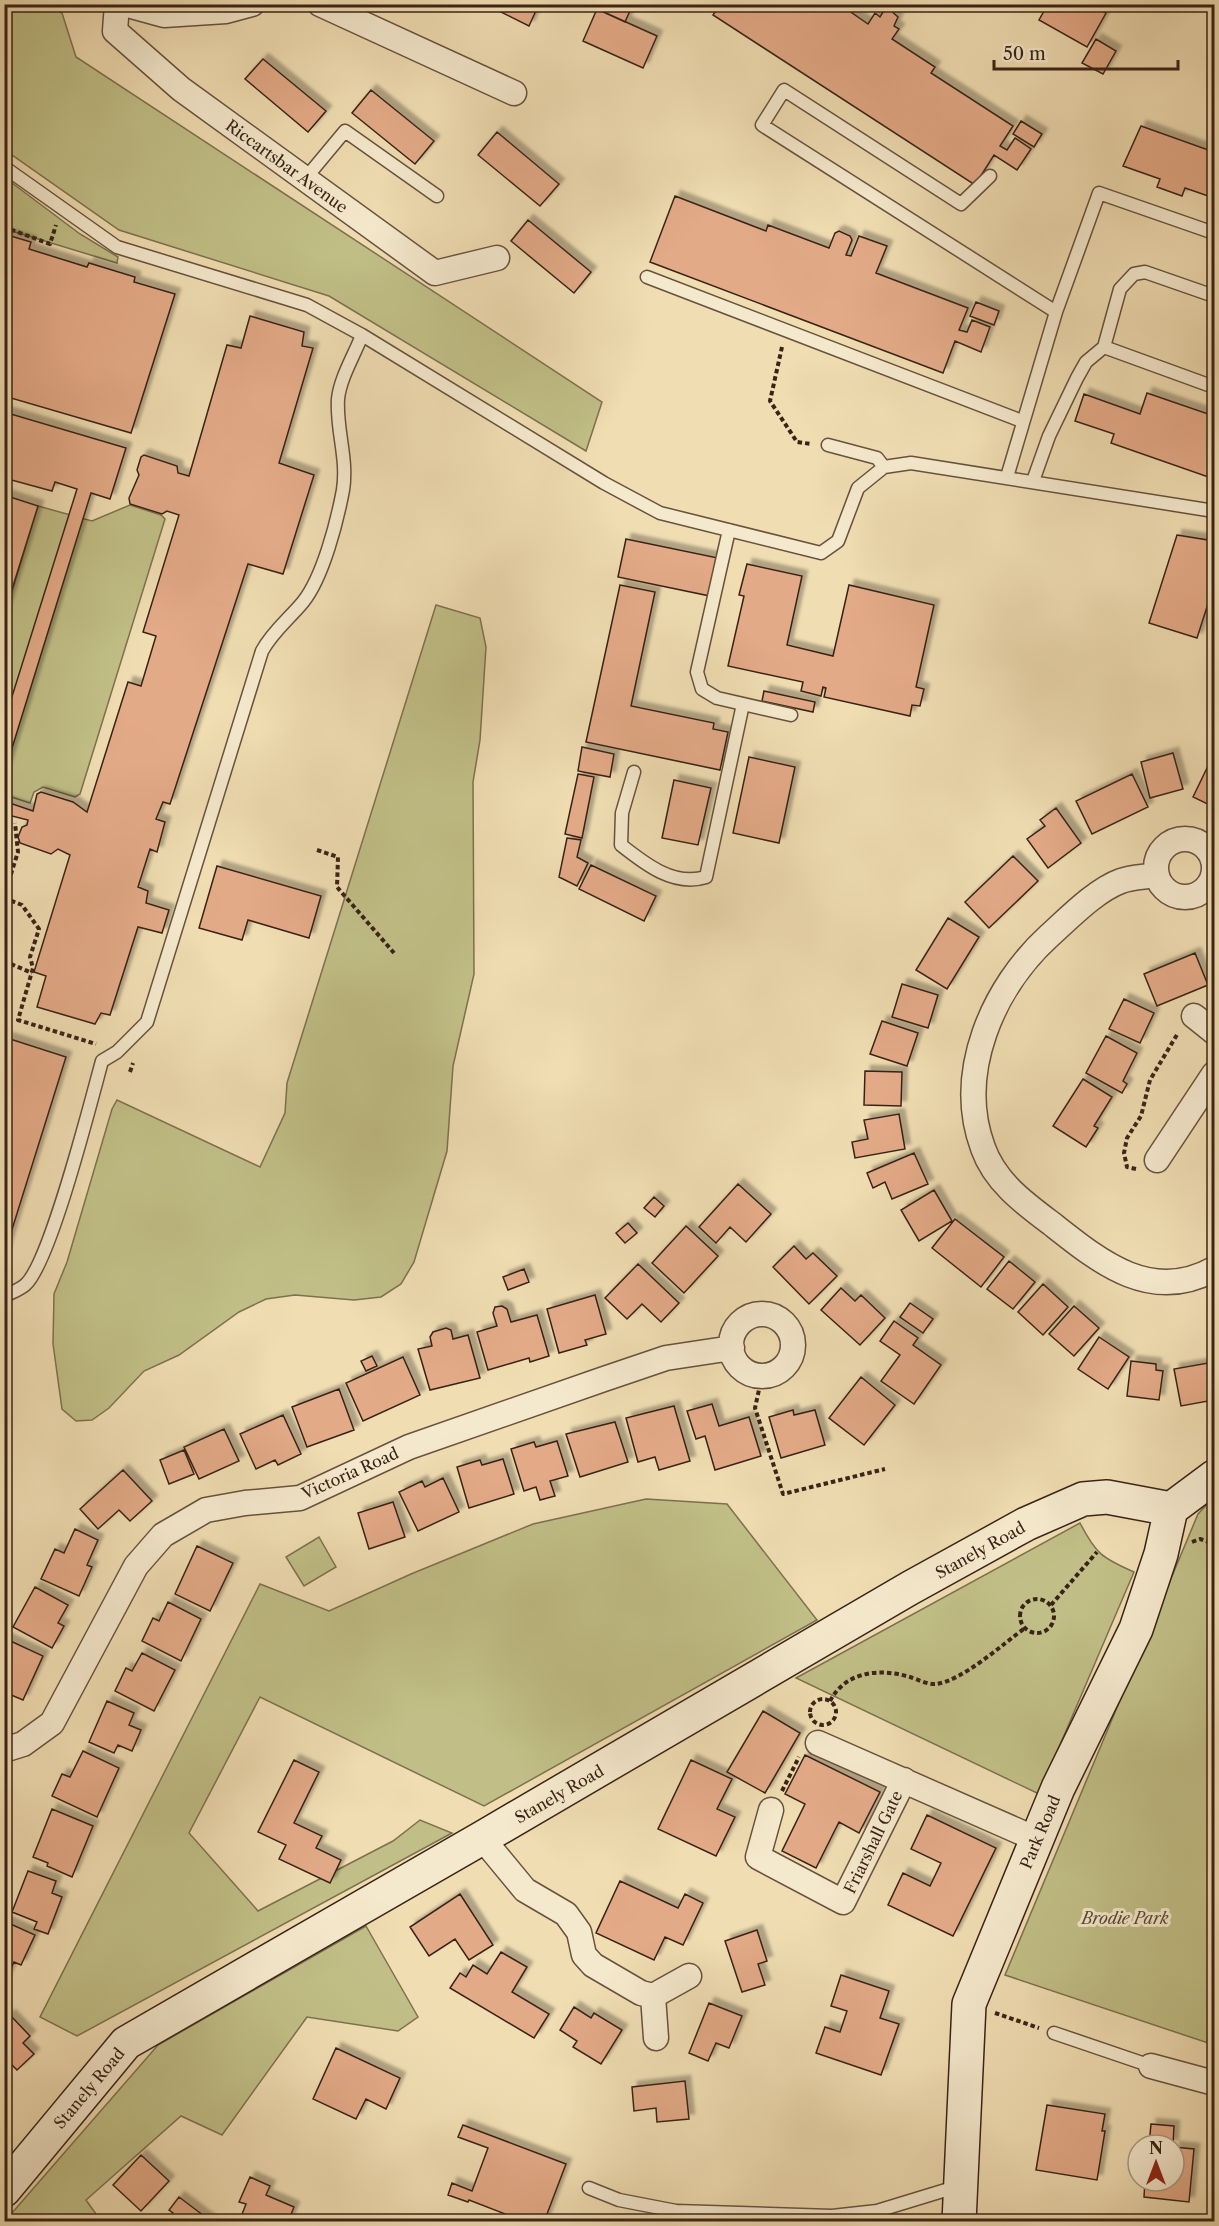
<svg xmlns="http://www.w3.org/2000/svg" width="1219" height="2226" font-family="'Libre Caslon Text',serif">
	<defs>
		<filter id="shadow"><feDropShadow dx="5.5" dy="-5.5" stdDeviation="1.5" flood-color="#0004"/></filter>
	</defs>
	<rect width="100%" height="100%" fill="#f0ddb2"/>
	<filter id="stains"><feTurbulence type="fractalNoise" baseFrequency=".00333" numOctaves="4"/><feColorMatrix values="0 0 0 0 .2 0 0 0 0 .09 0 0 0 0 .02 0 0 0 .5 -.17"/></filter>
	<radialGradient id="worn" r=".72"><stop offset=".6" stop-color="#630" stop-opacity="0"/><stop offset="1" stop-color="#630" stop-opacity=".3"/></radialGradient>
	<path fill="#c1bf87" stroke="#7d714f" stroke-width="1.5" d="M5,4L44,5L62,13L76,57L602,402L586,451L329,296L119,230L5,150Z
		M4,177L80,234L118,257L117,263L5,229Z
		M130,505L161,515L165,519L80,794L75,797L43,787L34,792L30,803L5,795V615L38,506L92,521Z
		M436,605L480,618L486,647L480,740L473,782L474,974L453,1066L447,1151L414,1262L401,1284L381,1297L354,1300L295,1295L266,1299L239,1312L179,1355L144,1371L109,1408L92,1420L76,1421L62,1409L53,1344L54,1294L67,1262L112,1109L117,1100L260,1167L285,1113L287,1083Z
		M1214,1497V2045L1005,1975L1198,1514Z
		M646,1499L727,1504L817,1620L484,1806L260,1697L189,1833L258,1911L393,1841L420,1820L452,1833L77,2036L40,2017L260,1584L329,1611L411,1574L533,1524Z
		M1080,1523C1096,1554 1102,1558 1134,1572L1039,1794L796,1678Z
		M319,1537L336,1567L304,1586L286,1557Z
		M366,1926L418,2017L398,2031L307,2017L222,2135L181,2116L86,2200L101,2221H5L158,2045Z"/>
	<path fill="#e3aa87" stroke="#392317" stroke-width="1.5" filter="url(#shadow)" d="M485,4H539L529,26Z
		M599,4H633L625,22L597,9Z
		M720,4H825L832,9L839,4L868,24L875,13L880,17L883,12L890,10L898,17L894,26L899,29L892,39L935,67L931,73L1013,126L1000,146L1007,150L1015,138L1031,149L1017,170L994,155L975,185L713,15Z
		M1048,4H1090L1106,13L1087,47L1039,20Z
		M597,9L657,36L643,68L583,41Z
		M1096,39L1116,51L1103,74L1082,63Z
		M263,59L326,111L308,132L245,79Z
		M371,90L434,141L415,164L352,113Z
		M1021,121L1042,134L1034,147L1013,134Z
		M1141,126L1214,152V198L1185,188L1182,196L1157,187L1160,179L1123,166Z
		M497,132L559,184L540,206L478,155Z
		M675,196L766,231L768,225L829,248L835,233L839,231L850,236L852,240L846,255L851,256L859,236L887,246L876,273L968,308L959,330L967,332L972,320L990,327L981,352L955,341L943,373L650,262Z
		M528,220L591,272L574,293L511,241Z
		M4,234L31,242L29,249L87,267L89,263L135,277L134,282L175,294L131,433L4,396Z
		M976,302L999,311L994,325L970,316Z
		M250,316L304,332L302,346L313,348L279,463L314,475L283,574L248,564L170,804L163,802L156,819L165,822L157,852L150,849L138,887L148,891L146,903L169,910L162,933L138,927L110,1015L101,1013L95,1024L37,1007L46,976L34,972L70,855L58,849L51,854L20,843L18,837L22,827L27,825L28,820L4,814V801L33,811L37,794L41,792L73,802L87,812L128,682L141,686L156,636L143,632L179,515L167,511L162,514L130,504L129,498L139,475L137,470L141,457L144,455L177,466L178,473L189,476L227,345L241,348Z
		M1147,393L1214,416V479L1111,443L1114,434L1075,421L1084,394L1140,414Z
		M4,412L126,448L110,499L91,493L4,774V722L77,489L55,482L52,491L4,478Z
		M4,495L38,506L4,615Z
		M1177,535L1214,541V585L1197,638L1149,623Z
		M626,539L718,558L710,596L618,577Z
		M747,564L802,576L787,645L833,656L849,585L934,605L916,687L924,689L920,706L912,705L910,716L824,697L826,688L823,687L821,696L801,691L803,682L728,666L744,596L739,595Z
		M620,585L655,592L631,706L714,723L713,729L728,732L720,770L586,742Z
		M764,691L815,702L813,712L762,701Z
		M582,747L614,754L610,777L578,771Z
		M1173,753L1183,789L1150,798L1141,762Z
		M749,757L795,767L779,843L733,833Z
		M1208,766L1214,769V807L1193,797Z
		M578,774L594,777L582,838L565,834Z
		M1132,774L1148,807L1092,834L1076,801Z
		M674,780L711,788L698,845L662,838Z
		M1056,808L1081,843L1048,868L1027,839L1045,826L1040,820Z
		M567,838L581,840L577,857L588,863L577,886L559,877Z
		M1013,856L1038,881L989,928L965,902Z
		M591,865L656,896L644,921L579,889Z
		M217,866L321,896L309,938L248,920L242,940L199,928Z
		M948,918L979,937L947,989L916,970Z
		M1195,953L1208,985L1157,1006L1144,974Z
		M902,984L938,995L928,1028L892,1017Z
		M1124,999L1154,1013L1140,1043L1109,1029Z
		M882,1021L918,1033L907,1066L870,1054Z
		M1106,1036L1137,1053L1123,1081L1127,1084L1122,1093L1086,1073Z
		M7,1038L66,1057L4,1255V1047Z
		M865,1071L902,1072L901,1106L864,1105Z
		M1083,1079L1112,1097L1094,1126L1098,1128L1086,1147L1053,1126Z
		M899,1114L905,1149L855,1158L852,1142L868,1139L864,1120Z
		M914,1153L928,1184L892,1199L885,1182L873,1188L867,1173Z
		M738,1184L771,1214L746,1242L730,1227L716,1243L699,1227Z
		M934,1190L952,1221L919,1241L901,1210Z
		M654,1197L664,1206L655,1217L644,1208Z
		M955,1219L1004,1257L981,1287L932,1248Z
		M628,1223L637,1233L625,1243L616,1233Z
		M686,1226L718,1256L684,1293L652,1263Z
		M794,1246L806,1259L813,1253L837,1276L809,1304L773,1267Z
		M1009,1261L1035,1282L1013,1309L987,1289Z
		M638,1264L679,1303L661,1322L642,1304L627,1319L605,1298Z
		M524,1269L529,1282L508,1290L503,1277Z
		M1043,1284L1068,1307L1043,1335L1018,1312Z
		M841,1288L855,1301L861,1295L885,1318L860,1345L821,1310Z
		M595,1295L606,1334L585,1340L587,1345L559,1353L547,1309Z
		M910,1303L933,1319L923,1333L900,1317Z
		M502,1306L507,1309L511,1322L537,1315L549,1356L530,1362L529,1358L488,1370L477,1332L497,1326L493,1313L495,1307Z
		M1074,1306L1099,1328L1074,1356L1049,1334Z
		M894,1321L918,1338L913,1345L941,1365L914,1404L881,1381L900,1355L880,1341Z
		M446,1328L451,1330L453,1339L468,1335L480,1378L430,1390L418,1349L432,1346L430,1337L433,1332Z
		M1099,1337L1129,1357L1108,1389L1078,1369Z
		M372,1356L377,1366L366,1371L361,1361Z
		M403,1357L420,1395L363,1421L346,1383Z
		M1131,1361L1156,1364V1370L1163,1371L1159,1400L1127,1396Z
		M1208,1363L1214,1400L1181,1406L1174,1369Z
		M861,1377L895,1405L864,1445L829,1418Z
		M339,1389L354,1430L307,1447L292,1407Z
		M712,1404L719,1426L749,1417L761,1456L715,1470L705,1436L696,1439L687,1411Z
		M674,1406L690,1461L659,1470L655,1457L638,1462L626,1418Z
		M793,1410L794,1415L815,1410L825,1445L781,1458L769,1417Z
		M283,1415L301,1454L278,1465L275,1460L256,1469L240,1434Z
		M615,1422L628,1462L580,1477L566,1434Z
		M224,1429L239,1461L199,1479L184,1447Z
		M557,1441L568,1476L550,1481L555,1496L540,1500L536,1487L524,1491L511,1449L534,1442L536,1447Z
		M184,1450L194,1474L169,1484L160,1460Z
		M503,1459L514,1494L469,1508L457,1467L480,1460L482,1465Z
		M123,1470L152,1501L130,1521L119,1510L98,1529L80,1509Z
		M443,1478L459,1512L418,1531L399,1492L422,1481L425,1487Z
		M393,1502L405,1537L369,1549L358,1513Z
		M75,1529L98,1540L87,1565L92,1567L79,1596L41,1579L55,1549L64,1553Z
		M197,1546L233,1563L210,1611L175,1594Z
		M35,1587L68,1605L58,1623L64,1626L52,1648L13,1627Z
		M168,1602L201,1619L181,1661L142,1641L153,1618L159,1621Z
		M4,1638L43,1656L23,1700L4,1692Z
		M142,1653L175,1670L154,1711L115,1691L126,1668L132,1671Z
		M107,1701L134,1713L129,1725L141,1730L132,1751L118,1745L114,1753L89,1742Z
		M763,1711L800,1733L765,1793L727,1772Z
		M83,1751L119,1768L97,1817L52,1796L62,1774L70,1777Z
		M805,1755L880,1792L859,1833L839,1822L816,1868L782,1851L805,1804L785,1794Z
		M294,1760L319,1772L294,1823L322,1836L316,1848L341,1860L330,1883L279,1859L286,1845L258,1832Z
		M691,1760L732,1779L717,1809L735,1817L716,1856L658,1829Z
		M52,1809L93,1826L72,1877L47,1866L48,1863L33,1857Z
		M927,1815L996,1848L953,1936L888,1905L903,1873L930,1886L941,1863L911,1849Z
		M28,1871L56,1881L52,1893L62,1897L48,1934L34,1929L37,1922L12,1912Z
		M620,1881L678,1908L685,1894L703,1903L683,1945L665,1937L654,1960L596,1933Z
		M460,1894L493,1945L469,1960L455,1939L429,1956L410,1927Z
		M4,1921L35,1935L21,1965L14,1962L4,1982Z
		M757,1930L767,1961L758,1964L765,1985L742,1992L725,1941Z
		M501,1952L527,1967L512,1992L549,2014L534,2038L450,1988L460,1973L466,1977L473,1965L487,1974Z
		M841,1975L889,1991L880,2018L899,2024L881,2075L816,2053L825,2027L840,2032L847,2011L831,2006Z
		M709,2003L742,2016L729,2048L716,2043L708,2061L689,2053Z
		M574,2007L591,2018L594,2013L622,2030L601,2064L573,2047L577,2041L560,2030Z
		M10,2015L30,2036L23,2043L34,2054L17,2070L6,2059L4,2061V2021Z
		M336,2048L400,2078L386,2109L366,2099L356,2119L313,2099Z
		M685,2081L689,2119L657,2122L656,2108L634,2111L632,2087Z
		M1047,2105L1105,2114L1102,2131H1105L1097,2180L1036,2170Z
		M1151,2124L1174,2126L1173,2145H1149Z
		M463,2125L566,2164L544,2222H526L469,2200L468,2202L448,2195L452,2183L472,2191L488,2148L458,2137Z
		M1174,2147L1194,2149L1189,2202L1144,2197L1145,2181H1174Z
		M141,2155L169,2181L141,2211L113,2185Z
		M250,2177L270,2186L266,2195L294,2207L288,2222H239L246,2204L239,2202Z
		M179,2197L212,2222H167L173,2213L169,2210Z"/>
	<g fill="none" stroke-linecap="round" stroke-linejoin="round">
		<g stroke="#67523e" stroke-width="15">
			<path id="lane" d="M4,167L117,247L307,305L362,335C355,354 340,378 338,399C336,430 348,458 343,490C337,522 323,577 303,602C289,619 273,631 262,651L147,1022L117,1052L102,1061C91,1101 50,1264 25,1285C19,1290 11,1293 4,1296
				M990,176L961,204L784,90L762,125L1056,312
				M305,179L345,131L437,196
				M647,277L1022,421
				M362,335L604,483L660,513L821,553L838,541L858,488L884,467L911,463L1214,511
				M1104,347L1214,387
				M828,445L877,458L884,467
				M1007,477L1056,312L1099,193L1214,233
				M1033,481L1049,436L1077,378L1086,362L1104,347L1120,289L1134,274L1145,272L1214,296
				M729,530L697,672L702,689L717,698L791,715
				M634,772L622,813L621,845C645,864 674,887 706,877L743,704
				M1054,2033L1151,2066
				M589,2188L619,2200L676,2211L832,2216L877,2211L959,2186"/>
		</g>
		<g stroke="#67523e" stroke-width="27">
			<path id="street" d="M117,4L115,31L181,89L435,273L497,258
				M124,4L164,15L226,11L252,4
				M320,4L514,93
				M1156 868a29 29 0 1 1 58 0a29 29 0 1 1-58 0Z
				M1156,875C1145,877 1131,877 1121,881C1096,890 1069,918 1049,936C993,987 955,1073 983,1148C995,1182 1024,1203 1052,1224C1100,1262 1151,1304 1214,1269
				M1194,1016L1214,1032
				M1157,1160L1214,1074
				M731 1345a31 31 0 1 1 62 0a31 31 0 1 1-62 0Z
				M818,1743L1036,1839
				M4,1750L23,1744L52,1723L136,1566L163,1535L206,1510L245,1503L300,1498L409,1447L604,1379L666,1358L732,1348
				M771,1810L758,1857L843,1902L904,1780
				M482,1838L525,1890L566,1914L579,1932L584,1955L593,1965L641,1993L653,1996
				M656,2038L653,1996L689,1976
				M1151,2066L1214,2083"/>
		</g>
		<g stroke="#392317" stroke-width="36">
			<path id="secondary" d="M4,2190L126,2043L482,1838L910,1588L1026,1524L1083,1499L1107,1497L1171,1509
				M959,2222L969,2004L1058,1788L1136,1629L1161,1554L1171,1509L1214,1477"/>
		</g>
		<path stroke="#392317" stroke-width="4" stroke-dasharray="4.5 3" stroke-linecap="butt" d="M4,227L50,244L56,225
			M782,347L770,401L797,442L811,444
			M317,850L338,857L337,887L394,953
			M4,896L18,852L15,823
			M4,898L22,905L39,929L30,957L33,968L18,1020L96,1044
			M4,961L32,973
			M130,1072L133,1063
			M1136,1169L1127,1167L1124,1153L1127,1138L1141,1116L1150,1080L1178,1033
			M762,1376L755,1408L783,1494L885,1469
			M1192,1542L1200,1539L1214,1544
			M1020 1616a17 17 0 1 1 34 0a17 17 0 1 1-34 0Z
			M1051,1605L1097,1552
			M810 1712a13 13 0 1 1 26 0a13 13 0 1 1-26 0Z
			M830,1701C846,1671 879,1668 910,1677C917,1679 928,1685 936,1684C962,1681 1003,1644 1025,1628
			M782,1791L799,1757
			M995,2013L1039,2028"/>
		<use href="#lane" stroke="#f5e9cd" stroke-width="12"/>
		<use href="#street" stroke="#f5e9cd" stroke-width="24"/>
		<use href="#secondary" stroke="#f5e9cd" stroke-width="33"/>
	</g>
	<g text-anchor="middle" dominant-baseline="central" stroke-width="6" stroke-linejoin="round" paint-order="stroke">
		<g font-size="16" fill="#392317" stroke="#f5e9cd">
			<text transform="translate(287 166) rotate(36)">Riccartsbar Avenue</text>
			<text transform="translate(350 1473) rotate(-24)">Victoria Road</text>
			<text transform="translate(980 1550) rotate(-29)">Stanely Road</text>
			<text transform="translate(559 1794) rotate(-30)">Stanely Road</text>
			<text transform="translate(1040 1832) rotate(-67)">Park Road</text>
			<text transform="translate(873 1842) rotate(-64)">Friarshall Gate</text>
			<text transform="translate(89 2088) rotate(-50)">Stanely Road</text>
		</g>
		<g font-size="16" font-style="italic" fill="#5b4a33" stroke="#f5e9cd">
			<text x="1125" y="1918">Brodie Park</text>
		</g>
	</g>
	<rect width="1219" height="2226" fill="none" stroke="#f0ddb2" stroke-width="24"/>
	<rect x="6" y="6" width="1207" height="2214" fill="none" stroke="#392317" stroke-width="3"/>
	<rect x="12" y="12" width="1195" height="2202" fill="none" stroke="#392317" stroke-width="1.5"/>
	<g transform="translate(1156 2163)"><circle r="28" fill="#f5e9cd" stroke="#aa9a84" stroke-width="1.5"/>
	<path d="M0-4.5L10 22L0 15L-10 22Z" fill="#8f2418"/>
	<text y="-9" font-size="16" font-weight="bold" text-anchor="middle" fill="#392317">N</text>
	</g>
	<path d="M994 60v9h184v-9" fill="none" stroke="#392317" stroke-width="3"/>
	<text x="1003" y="60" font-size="18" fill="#392317" stroke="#f5e9cd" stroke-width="4.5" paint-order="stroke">50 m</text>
	<rect width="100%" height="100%" filter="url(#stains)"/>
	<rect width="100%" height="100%" fill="url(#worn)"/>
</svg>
